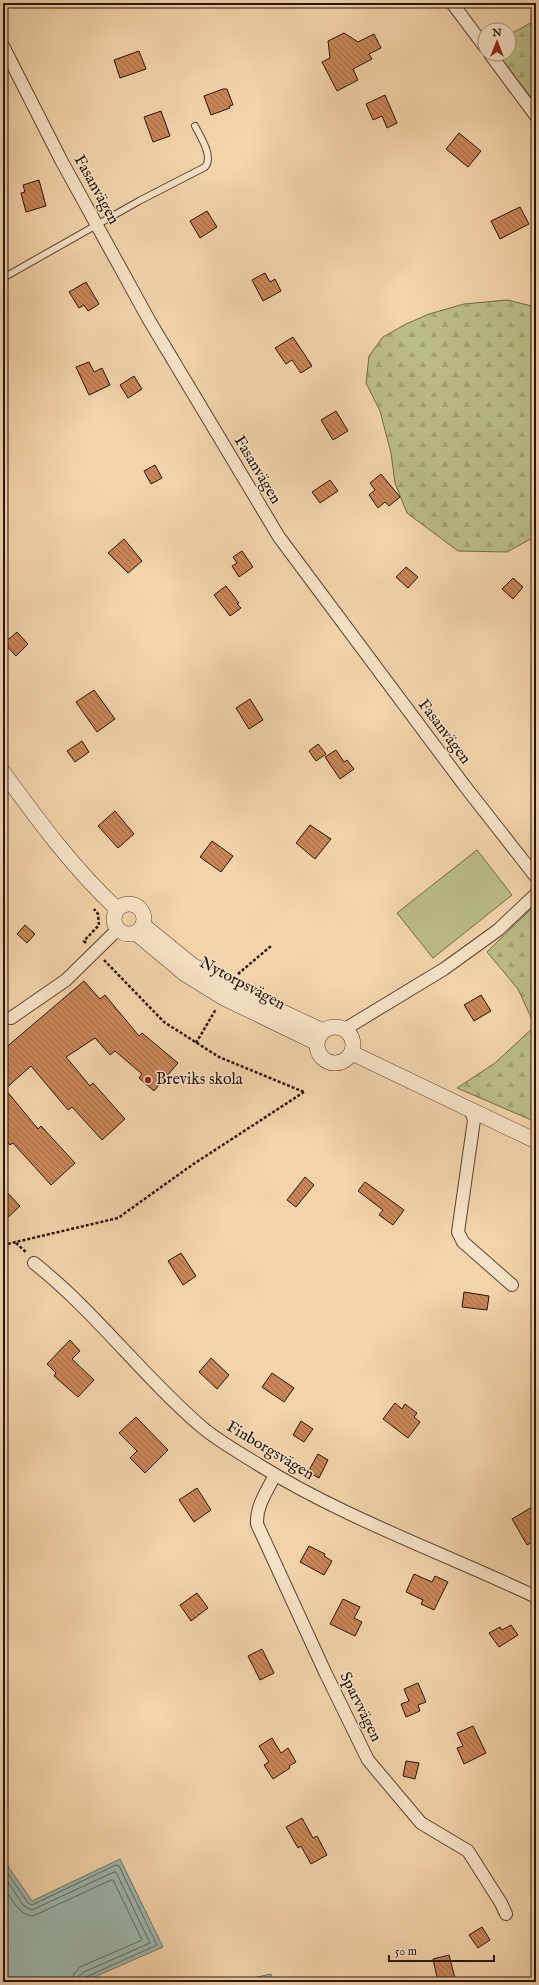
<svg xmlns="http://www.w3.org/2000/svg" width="539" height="1985" font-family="'IM FELL English',serif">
	<defs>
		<pattern id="forest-firs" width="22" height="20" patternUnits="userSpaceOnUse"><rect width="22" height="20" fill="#bbbd88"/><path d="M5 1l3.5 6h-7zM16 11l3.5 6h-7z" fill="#a1a274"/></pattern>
		<pattern id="building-back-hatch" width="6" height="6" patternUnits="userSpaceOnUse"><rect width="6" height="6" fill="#ca8658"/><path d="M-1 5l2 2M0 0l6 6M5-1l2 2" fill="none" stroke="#a46c47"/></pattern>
	</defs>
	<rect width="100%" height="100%" fill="#f4d4aa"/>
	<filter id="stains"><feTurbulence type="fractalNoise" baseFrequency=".005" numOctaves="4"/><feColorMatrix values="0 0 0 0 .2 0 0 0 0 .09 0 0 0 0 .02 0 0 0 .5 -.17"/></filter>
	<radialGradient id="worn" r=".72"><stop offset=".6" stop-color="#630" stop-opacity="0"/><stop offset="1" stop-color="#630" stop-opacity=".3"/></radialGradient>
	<path fill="url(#forest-firs)" stroke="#71684a" d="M536,20V104L498,54H509V35Z
		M507,300L536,307V536L507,552L458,551L407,513L395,483L391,453L380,411L366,383L369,356L383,337L406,324L429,314L464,304Z
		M536,904V1122L457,1088L495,1063L535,1026L518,989L487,952Z"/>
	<path fill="#bbbd88" stroke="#71684a" d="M477,850L512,895L433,958L397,913Z"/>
	<path fill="#9cb7ae" stroke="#6d766e" d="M3,1859L32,1901L120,1859L163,1947L83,1982H3Z
		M271,1974L274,1982H235Z"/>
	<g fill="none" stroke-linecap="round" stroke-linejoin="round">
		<path stroke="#62665e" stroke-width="1" d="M3,1866L28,1903L32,1905L116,1865L119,1866L157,1945L86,1977L83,1982
			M3,1875L24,1906L32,1910L114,1872H116L150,1943L84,1972L79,1976L78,1982
			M3,1886C11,1897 18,1915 33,1916L111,1880H113L142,1940L80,1967L74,1974L72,1982"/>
	</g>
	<path fill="url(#building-back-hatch)" stroke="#27140d" d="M344,33L358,42L374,34L381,48L369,54L372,59L353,69L358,80L337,91L322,62L330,58L328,41Z
		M139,51L146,69L120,78L114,60Z
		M223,89H227L233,105L229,106L230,108L211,115L204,96Z
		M385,95L397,123L387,128L382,116L373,120L366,104Z
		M161,111L170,136L153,142L144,117Z
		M459,133L481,151L468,167L446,149Z
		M39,180L46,206L26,212L21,193L25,192L23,185Z
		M520,207L529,224L500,239L491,221Z
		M207,211L217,227L200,238L190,221Z
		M265,273L270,282L275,279L281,291L263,301L252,280Z
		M86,282L99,304L88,311L84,305L79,308L69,292Z
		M293,337L312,366L301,373L292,360L286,364L275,348Z
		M89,362L94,372L102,368L110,385L89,395L76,367Z
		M134,376L142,389L128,398L120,385Z
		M336,411L348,431L333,440L321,420Z
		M155,465L162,478L151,484L144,471Z
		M381,474L400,497L389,506L385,502L378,508L369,495L375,490L370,483Z
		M330,480L338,491L320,503L312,492Z
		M124,539L142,561L128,573L108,553Z
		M242,551L253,567L239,577L232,566L237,563L233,557Z
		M406,567L418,577L408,588L396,577Z
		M513,578L523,587L513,599L502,589Z
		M226,586L239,603L237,604L241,608L230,616L214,595Z
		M17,632L28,644L16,656L4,643Z
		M94,690L115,719L97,732L76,702Z
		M250,699L263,720L249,729L236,708Z
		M82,741L89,752L75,762L67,751Z
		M318,744L326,754L316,761L309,751Z
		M336,750L344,762L347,760L354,769L340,779L325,757Z
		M115,811L134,834L118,848L98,826Z
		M310,825L331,839L315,859L296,843Z
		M212,841L233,856L221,872L200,857Z
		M25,925L35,934L27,943L17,934Z
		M84,981L100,999L105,995L139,1036L142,1033L178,1063L154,1091L139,1078L142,1074L115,1051L110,1055L95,1038L66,1057L90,1086L93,1083L125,1119L102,1140L72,1107L68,1110L31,1066L5,1089L38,1129L41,1126L75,1163L51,1185L13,1143L10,1145L3,1137V1050Z
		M481,995L491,1011L474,1021L464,1005Z
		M305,1177L314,1185L296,1207L287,1200Z
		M365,1182L404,1210L393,1225L379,1215L383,1210L358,1191Z
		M3,1188L20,1206L3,1222Z
		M181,1253L196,1276L183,1285L168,1261Z
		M464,1292L489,1296L487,1310L462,1307Z
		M70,1340L80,1351L72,1359L94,1380L78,1397L54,1376L56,1373L47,1364Z
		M211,1358L229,1375L217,1389L199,1372Z
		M272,1373L294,1388L284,1402L262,1387Z
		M395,1403L402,1409L405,1404L417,1413L414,1417L420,1422L408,1438L383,1419Z
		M136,1417L168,1450L145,1473L130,1458L137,1451L119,1433Z
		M301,1421L313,1429L304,1442L293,1435Z
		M318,1454L328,1460L319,1478L308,1472Z
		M197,1488L211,1510L194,1522L179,1500Z
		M532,1507L536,1514V1540L527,1545L512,1519Z
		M309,1546L325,1554L324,1556L332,1561L324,1575L300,1562Z
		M414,1574L432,1582L435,1576L448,1582L434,1610L421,1604L423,1600L406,1592Z
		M197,1593L208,1608L191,1621L180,1605Z
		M343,1599L360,1607L354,1618L362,1622L355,1636L330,1624Z
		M511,1625L518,1635L499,1647L489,1633L500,1627L502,1630Z
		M262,1649L274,1673L260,1680L248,1656Z
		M418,1683L426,1702L418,1705L420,1711L406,1717L401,1704L409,1701L404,1689Z
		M473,1726L486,1753L464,1764L457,1748L463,1746L457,1733Z
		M272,1738L281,1753L288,1748L296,1762L289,1766L290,1768L273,1779L264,1765L269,1762L259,1746Z
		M406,1761L419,1763L415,1779L403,1776Z
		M302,1818L313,1838L317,1836L327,1855L311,1864L301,1846L298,1848L286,1827Z
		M482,1927L490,1940L478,1948L469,1935Z
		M449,1955L456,1982H438L433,1959Z"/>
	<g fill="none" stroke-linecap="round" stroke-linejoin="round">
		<g stroke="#5a4434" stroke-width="8">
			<path id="service" d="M3,278L139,201L205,167C214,157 200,136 195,126"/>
		</g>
		<g stroke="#5a4434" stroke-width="14">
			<path id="minor" d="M452,3L485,47
				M3,46L61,160L149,320L279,537L464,785L536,877
				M490,54L536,116
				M11,1018L66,980L117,930
				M345,1029L444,969L498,930L536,894
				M471,1111L474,1120L458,1232L463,1242L512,1285
				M34,1263C96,1312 143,1377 203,1428C220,1442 240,1453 259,1465C346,1519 444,1553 536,1597
				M275,1475C267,1491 256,1506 257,1524L325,1672L368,1760L421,1823L468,1851L501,1903L506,1914"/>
		</g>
		<g stroke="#5a4434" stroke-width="16">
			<path id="tertiary" d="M3,772C38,820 73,868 117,909
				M114 919a15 15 0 1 1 30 0a15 15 0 1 1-30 0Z
				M143,925L192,965L261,1002L323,1031
				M136,933L185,974L222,997L317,1043
				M317 1045a18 18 0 1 1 36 0a18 18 0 1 1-36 0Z
				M352,1053L536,1141"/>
		</g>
		<path stroke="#27140d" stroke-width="2.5" stroke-dasharray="3 2" stroke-linecap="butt" d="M86,943L84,941L99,925L98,914L94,909
			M104,960L164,1022L219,1057L304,1092
			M238,974L271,946
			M196,1043L216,1009
			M16,1243L27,1253
			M3,1245L118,1218L192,1165L304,1092"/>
		<use href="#service" stroke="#f8e3c8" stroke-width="6"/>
		<use href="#minor" stroke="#f8e3c8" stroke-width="12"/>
		<use href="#tertiary" stroke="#f8e3c8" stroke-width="15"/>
	</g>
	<circle fill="#8f2418" stroke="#f8e3c8" stroke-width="1.5" cx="148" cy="1080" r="4"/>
	<g text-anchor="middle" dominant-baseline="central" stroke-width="3" stroke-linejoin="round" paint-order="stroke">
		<g font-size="16" fill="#27140d" stroke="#f8e3c8">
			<text transform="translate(96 190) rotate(61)">Fasanvägen</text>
			<text transform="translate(257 470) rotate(59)">Fasanvägen</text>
			<text transform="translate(444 732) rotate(53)">Fasanvägen</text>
			<text transform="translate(242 984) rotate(28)">Nytorpsvägen</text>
			<text transform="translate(270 1451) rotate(31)">Finborgsvägen</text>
			<text transform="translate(360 1707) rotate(64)">Sparvvägen</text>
		</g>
		<g font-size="16" fill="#27140d" stroke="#f8e3c8" text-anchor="start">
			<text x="156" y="1080">Breviks skola</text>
		</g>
	</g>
	<rect width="539" height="1985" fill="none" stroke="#f4d4aa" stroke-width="16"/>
	<rect x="4" y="4" width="531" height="1977" fill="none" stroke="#27140d" stroke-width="2"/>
	<rect x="8" y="8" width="523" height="1969" fill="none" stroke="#27140d"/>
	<g transform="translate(497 42)"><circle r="19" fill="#f8e3c8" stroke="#a4907d"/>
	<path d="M0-3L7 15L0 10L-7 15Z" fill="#8f2418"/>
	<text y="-6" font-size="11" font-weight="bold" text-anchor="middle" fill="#27140d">N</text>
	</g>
	<path d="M389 1955v6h105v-6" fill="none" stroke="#27140d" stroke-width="2"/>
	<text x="395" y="1955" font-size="12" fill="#27140d" stroke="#f8e3c8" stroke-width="3" paint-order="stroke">50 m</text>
	<rect width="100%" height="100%" filter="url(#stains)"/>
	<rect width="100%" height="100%" fill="url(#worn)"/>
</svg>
